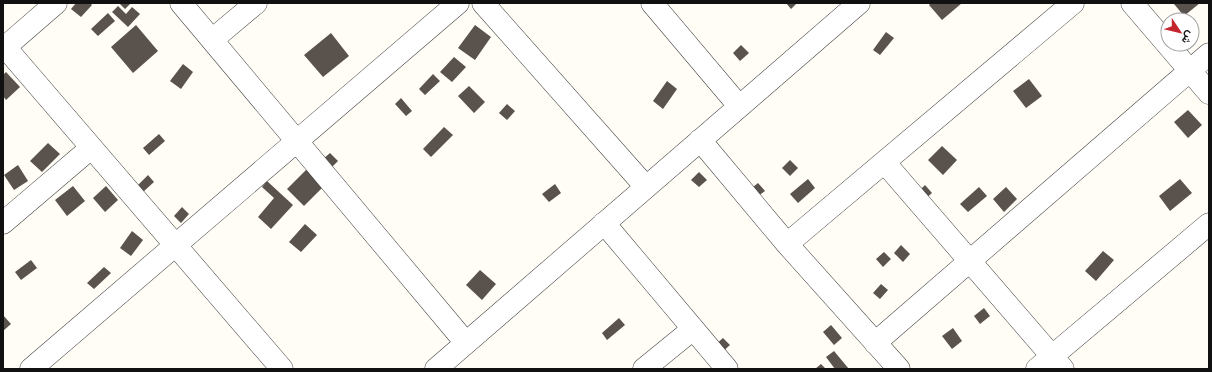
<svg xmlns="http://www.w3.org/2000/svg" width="1212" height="372" font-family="'Libre Baskerville',Vazirmatn,serif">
	<rect width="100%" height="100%" fill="#fffdf5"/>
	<path fill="#5a524d" d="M76,3H90L92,5L81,17L71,9Z
		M119,3H131L125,9Z
		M786,3H797L791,9Z
		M931,3H962L942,20L929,5Z
		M1200,3L1184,16L1174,4L1175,3Z
		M118,6L126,14L132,7L140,14L128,27L112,12Z
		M108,13L115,21L98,36L91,29Z
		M136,25L158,51L133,73L111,47Z
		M475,25L491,37L475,60L458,48Z
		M886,32L894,38L880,55L873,50Z
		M331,33L349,56L323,77L304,55Z
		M741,45L749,53L740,61L733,53Z
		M454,57L466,67L452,82L440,72Z
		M183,64L193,72L181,89L170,81Z
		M6,72L20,87L6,100L3,96V75Z
		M433,74L440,81L425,95L419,89Z
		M1029,79L1042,96L1026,108L1013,91Z
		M667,81L677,89L663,109L653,101Z
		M469,86L485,102L474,113L458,96Z
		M401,98L412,111L406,116L395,104Z
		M507,104L515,111L507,120L499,113Z
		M1188,110L1202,125L1188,138L1174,122Z
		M444,127L453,135L431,157L423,149Z
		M159,134L165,141L149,155L143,148Z
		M48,143L60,154L42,172L30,161Z
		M942,146L957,160L943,175L928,160Z
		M330,153L338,161L330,169L322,160Z
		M790,160L798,168L790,176L782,168Z
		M18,165L28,181L14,190L4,175Z
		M310,166L327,183L304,206L287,189Z
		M699,172L707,180L699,187L691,180Z
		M148,175L154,182L143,192L137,186Z
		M808,179L815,188L798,203L790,194Z
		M1180,179L1192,193L1170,211L1159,196Z
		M267,181L293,205L271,229L258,217L274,198L262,187Z
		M758,183L765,191L754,199L748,191Z
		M555,184L561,193L549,202L542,194Z
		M925,185L932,193L924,200L917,193Z
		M73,186L85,201L67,216L55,200Z
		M106,186L118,200L105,212L93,198Z
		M979,187L987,196L968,212L960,204Z
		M1006,187L1017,199L1004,212L993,199Z
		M182,207L189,214L181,223L174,216Z
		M305,224L317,235L301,252L289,242Z
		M132,231L143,240L131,256L120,248Z
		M901,245L910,254L903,262L894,253Z
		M1103,251L1114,260L1096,281L1085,271Z
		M884,252L891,259L883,267L876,259Z
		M31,260L37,268L21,280L15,272Z
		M104,267L111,273L94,289L87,283Z
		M480,270L496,284L482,300L466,285Z
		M881,284L888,290L880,299L873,293Z
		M984,308L990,316L980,324L974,316Z
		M3,315L11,324L3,331Z
		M619,318L625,325L607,340L602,333Z
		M831,325L842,338L834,345L823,332Z
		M953,328L962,341L952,349L942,336Z
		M723,338L730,345L720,354L713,347Z
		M834,351L849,369H835L826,357Z
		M821,364L826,369H815Z"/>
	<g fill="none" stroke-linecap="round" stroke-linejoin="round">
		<g stroke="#444" stroke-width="23">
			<path id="minor" d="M181,3L466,343
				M483,3L646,187
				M652,3L739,106
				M1132,3L1209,93
				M212,40L256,3
				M5,47L282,369
				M3,49L56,3
				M700,140L787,244L899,369
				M885,163L1063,369
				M3,223L91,148
				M604,223L727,369
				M787,244L1073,3
				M875,343L1209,54
				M31,369L458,3
				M436,369L859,3
				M644,369L693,329
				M1037,369L1209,224"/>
		</g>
		<use href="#minor" stroke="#fff" stroke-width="22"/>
	</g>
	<rect width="1212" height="372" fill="none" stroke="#111111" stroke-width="8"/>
	<g transform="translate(1180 32) rotate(125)"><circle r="19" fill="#ffffff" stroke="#a0a0a0"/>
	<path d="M0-3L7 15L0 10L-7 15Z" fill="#c4262e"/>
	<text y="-6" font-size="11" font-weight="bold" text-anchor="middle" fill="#111111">ش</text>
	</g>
</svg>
